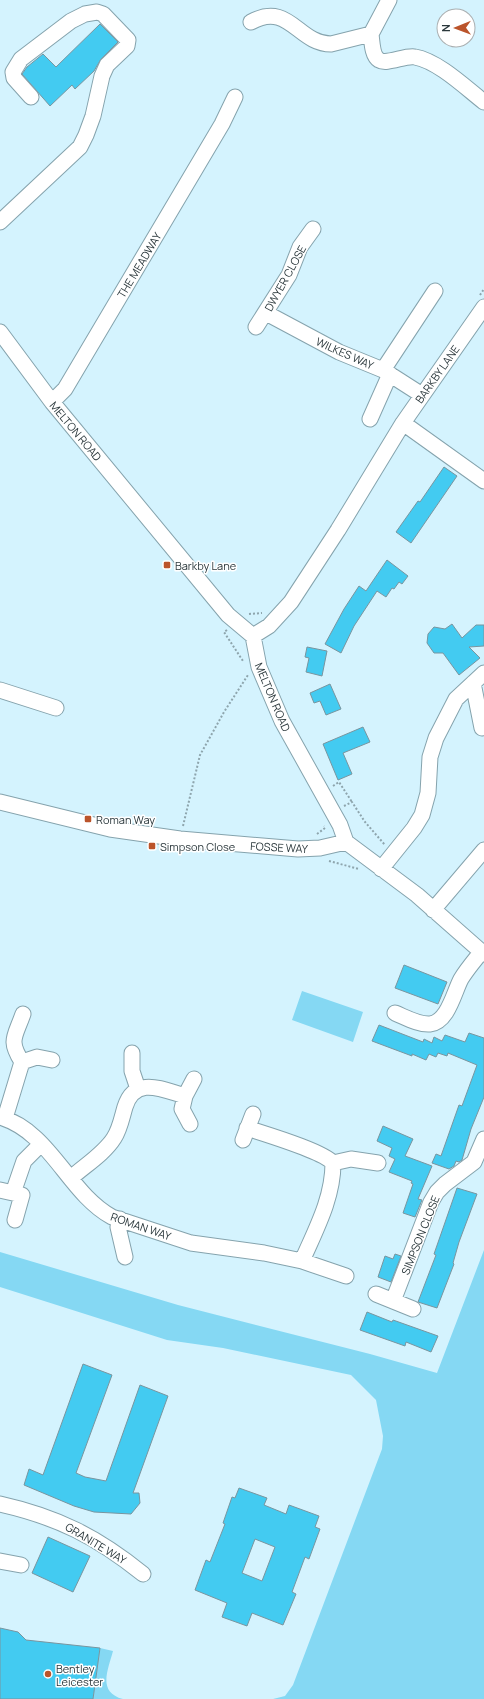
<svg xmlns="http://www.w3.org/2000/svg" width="484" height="1699" font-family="Manrope,sans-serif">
	<rect width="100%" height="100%" fill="#d4f3fe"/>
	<path fill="#85d8f3" d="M302,991L363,1012L353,1042L292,1020Z
		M484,1250V1699H273L285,1696L293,1685L382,1449L383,1436L376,1400L351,1375L223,1348L167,1340L0,1287V1252L178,1305L370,1354L437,1373Z
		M100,1648L113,1651C108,1670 97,1692 123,1699H93Z"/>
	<path fill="#43cbf1" stroke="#79959f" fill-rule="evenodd" d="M100,24L118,42L101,59L94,71L75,89L72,85L50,106L22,74L27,67L43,54L56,67Z
		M444,467L457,476L411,543L396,532L418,501L420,502Z
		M387,560L408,576L402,584L399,582L394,589L392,588L386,597L377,591L354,626L341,653L325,644L344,609L359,586L366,591Z
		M452,624L462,638L476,625H484V646L469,647L480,658L459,675L443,653H434L427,643L428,634L434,627L445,629Z
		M307,647L327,651L322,676L306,672L309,658L305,657Z
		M330,684L341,709L326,715L320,701L314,703L310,693Z
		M363,727L370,742L343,753L352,774L338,780L323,744Z
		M404,965L447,982L438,1004L395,988Z
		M379,1025L423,1042L424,1039L432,1043L434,1037L442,1041L445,1035L465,1042L469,1033L484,1038V1097L471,1129L462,1160L459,1162L456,1161L454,1166L449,1169L432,1163L436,1154L441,1156L459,1105L462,1106L477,1065L448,1053L447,1056L438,1053L436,1057L429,1054L426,1060L412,1054V1056L372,1041Z
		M383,1126L413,1139L405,1156L432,1166L418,1199L422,1200L415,1217L403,1213L413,1184L411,1183L412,1181L389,1172L395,1159L389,1156L392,1148L377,1141Z
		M457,1188L477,1194L459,1242L453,1263L454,1264L437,1308L418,1302L436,1255L434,1254Z
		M395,1254L401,1256L391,1282L378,1277L385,1256L393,1259Z
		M367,1312L392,1322L393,1320L438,1336L431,1352L406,1342L405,1346L360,1330Z
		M83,1364L112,1375L76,1473L85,1477L106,1481L140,1385L168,1396L133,1493H139L140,1503L131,1514L94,1512L74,1506L24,1485L29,1469L43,1475Z
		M239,1488L267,1498L264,1505L286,1514L289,1505L319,1516L315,1527L320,1529L309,1559L305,1557L292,1592L296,1594L283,1625L252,1613L247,1626L222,1617L227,1603L195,1590L206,1560L210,1562L225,1524L223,1523L232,1497L235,1498ZM255,1539L275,1547L262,1581L242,1573Z
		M48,1537L90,1556L73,1592L32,1573Z
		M0,1628L18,1632L26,1640L100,1648L93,1699H0Z"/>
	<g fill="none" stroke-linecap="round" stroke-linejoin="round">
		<g stroke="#85a3ad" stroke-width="17">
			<path id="minor" d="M389,0L371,34C372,41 372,56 379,60C387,65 405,55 415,57C438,61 466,88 484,102
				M251,22C289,1 298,44 331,44L371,34
				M0,222L80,147L86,135L93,116L102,76L107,65L127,46L128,40L103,14L97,12L85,14L71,21L21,59L13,72L14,78L31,97
				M266,313L339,352L383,370L422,395
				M256,327L289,275L300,247L313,229
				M0,332L52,402L228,615L253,636L259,667L282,721L340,825L346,842L417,895L484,954
				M383,370L435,291
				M52,402L65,389L222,124L235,97
				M370,419L390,374
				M403,423L484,481
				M253,636L269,626L291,602L338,530L403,423L484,307
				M473,683L482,728
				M0,690L56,708
				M0,802L110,829L180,839L298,849L320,848L346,842
				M381,869L414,828L422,815L428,793L430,757L436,738L456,699L484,673
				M433,910L484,850
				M395,1013C405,1017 419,1025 430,1024C448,1022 454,992 461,979C467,969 475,960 482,951
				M23,1014C15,1037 8,1040 22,1062L37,1057L52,1060
				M132,1053V1071L138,1089
				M185,1096L194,1079
				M0,1117C51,1132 68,1193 112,1217L191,1243L264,1253L302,1261L346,1276
				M5,1118L22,1062
				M247,1128C265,1134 323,1151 333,1163C333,1198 316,1229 302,1261
				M243,1140L253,1114
				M333,1163L351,1159L378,1163
				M71,1178C84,1166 104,1154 114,1138C120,1129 122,1117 125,1107C135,1075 163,1090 185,1096L182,1109L190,1124
				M0,1190L22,1195L15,1220
				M13,1193L24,1161L41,1144
				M120,1219L118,1227L125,1257
				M376,1294L413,1309
				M393,1301L431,1202L437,1192L445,1184L474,1162L484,1139
				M0,1504C58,1517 97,1537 143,1574
				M0,1561L21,1565"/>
		</g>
		<path stroke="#8ea5ad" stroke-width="2" stroke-dasharray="2 2" stroke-linecap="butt" d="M480,295L484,289
			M249,614L262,613
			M227,630L224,632L243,661
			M333,786L339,782L352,802
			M344,806L352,802L365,822L385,845
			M183,826L200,755L224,712L248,675
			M317,834L325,828L324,826
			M329,861L359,869"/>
		<use href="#minor" stroke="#fff" stroke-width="15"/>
	</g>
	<g fill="#bb542b" stroke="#fff" stroke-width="1.5">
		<rect x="163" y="561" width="8" height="8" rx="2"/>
		<rect x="84" y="815" width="8" height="8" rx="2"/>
		<rect x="148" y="842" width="8" height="8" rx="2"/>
		<circle cx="48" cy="1674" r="4"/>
	</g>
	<g text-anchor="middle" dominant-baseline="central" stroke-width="3" stroke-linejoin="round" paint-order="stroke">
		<g font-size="11" fill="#2b383c" stroke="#fff">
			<text transform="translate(139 265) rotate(-59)">THE MEADWAY</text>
			<text transform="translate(285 278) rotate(-61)">DWYER CLOSE</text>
			<text transform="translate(345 353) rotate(24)">WILKES WAY</text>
			<text transform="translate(437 374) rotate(-55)">BARKBY LANE</text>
			<text transform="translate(76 431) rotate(50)">MELTON ROAD</text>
			<text transform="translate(273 697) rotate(67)">MELTON ROAD</text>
			<text transform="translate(279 847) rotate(3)">FOSSE WAY</text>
			<text transform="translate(141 1226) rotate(19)">ROMAN WAY</text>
			<text transform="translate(420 1235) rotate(-68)">SIMPSON CLOSE</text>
			<text transform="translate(96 1543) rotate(31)">GRANITE WAY</text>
		</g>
		<g font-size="11" fill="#2b383c" stroke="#fff" text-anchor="start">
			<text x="175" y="565">Barkby Lane</text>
			<text x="96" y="819">Roman Way</text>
			<text x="160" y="846">Simpson Close</text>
			<text x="56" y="1668">Bentley<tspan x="56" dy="13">Leicester</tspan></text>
		</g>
	</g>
	<g transform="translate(456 28) rotate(269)"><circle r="19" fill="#ffffff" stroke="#aaafb1"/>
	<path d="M0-3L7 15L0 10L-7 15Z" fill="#bb542b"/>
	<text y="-6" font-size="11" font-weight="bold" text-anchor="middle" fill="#2b383c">N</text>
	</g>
</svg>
